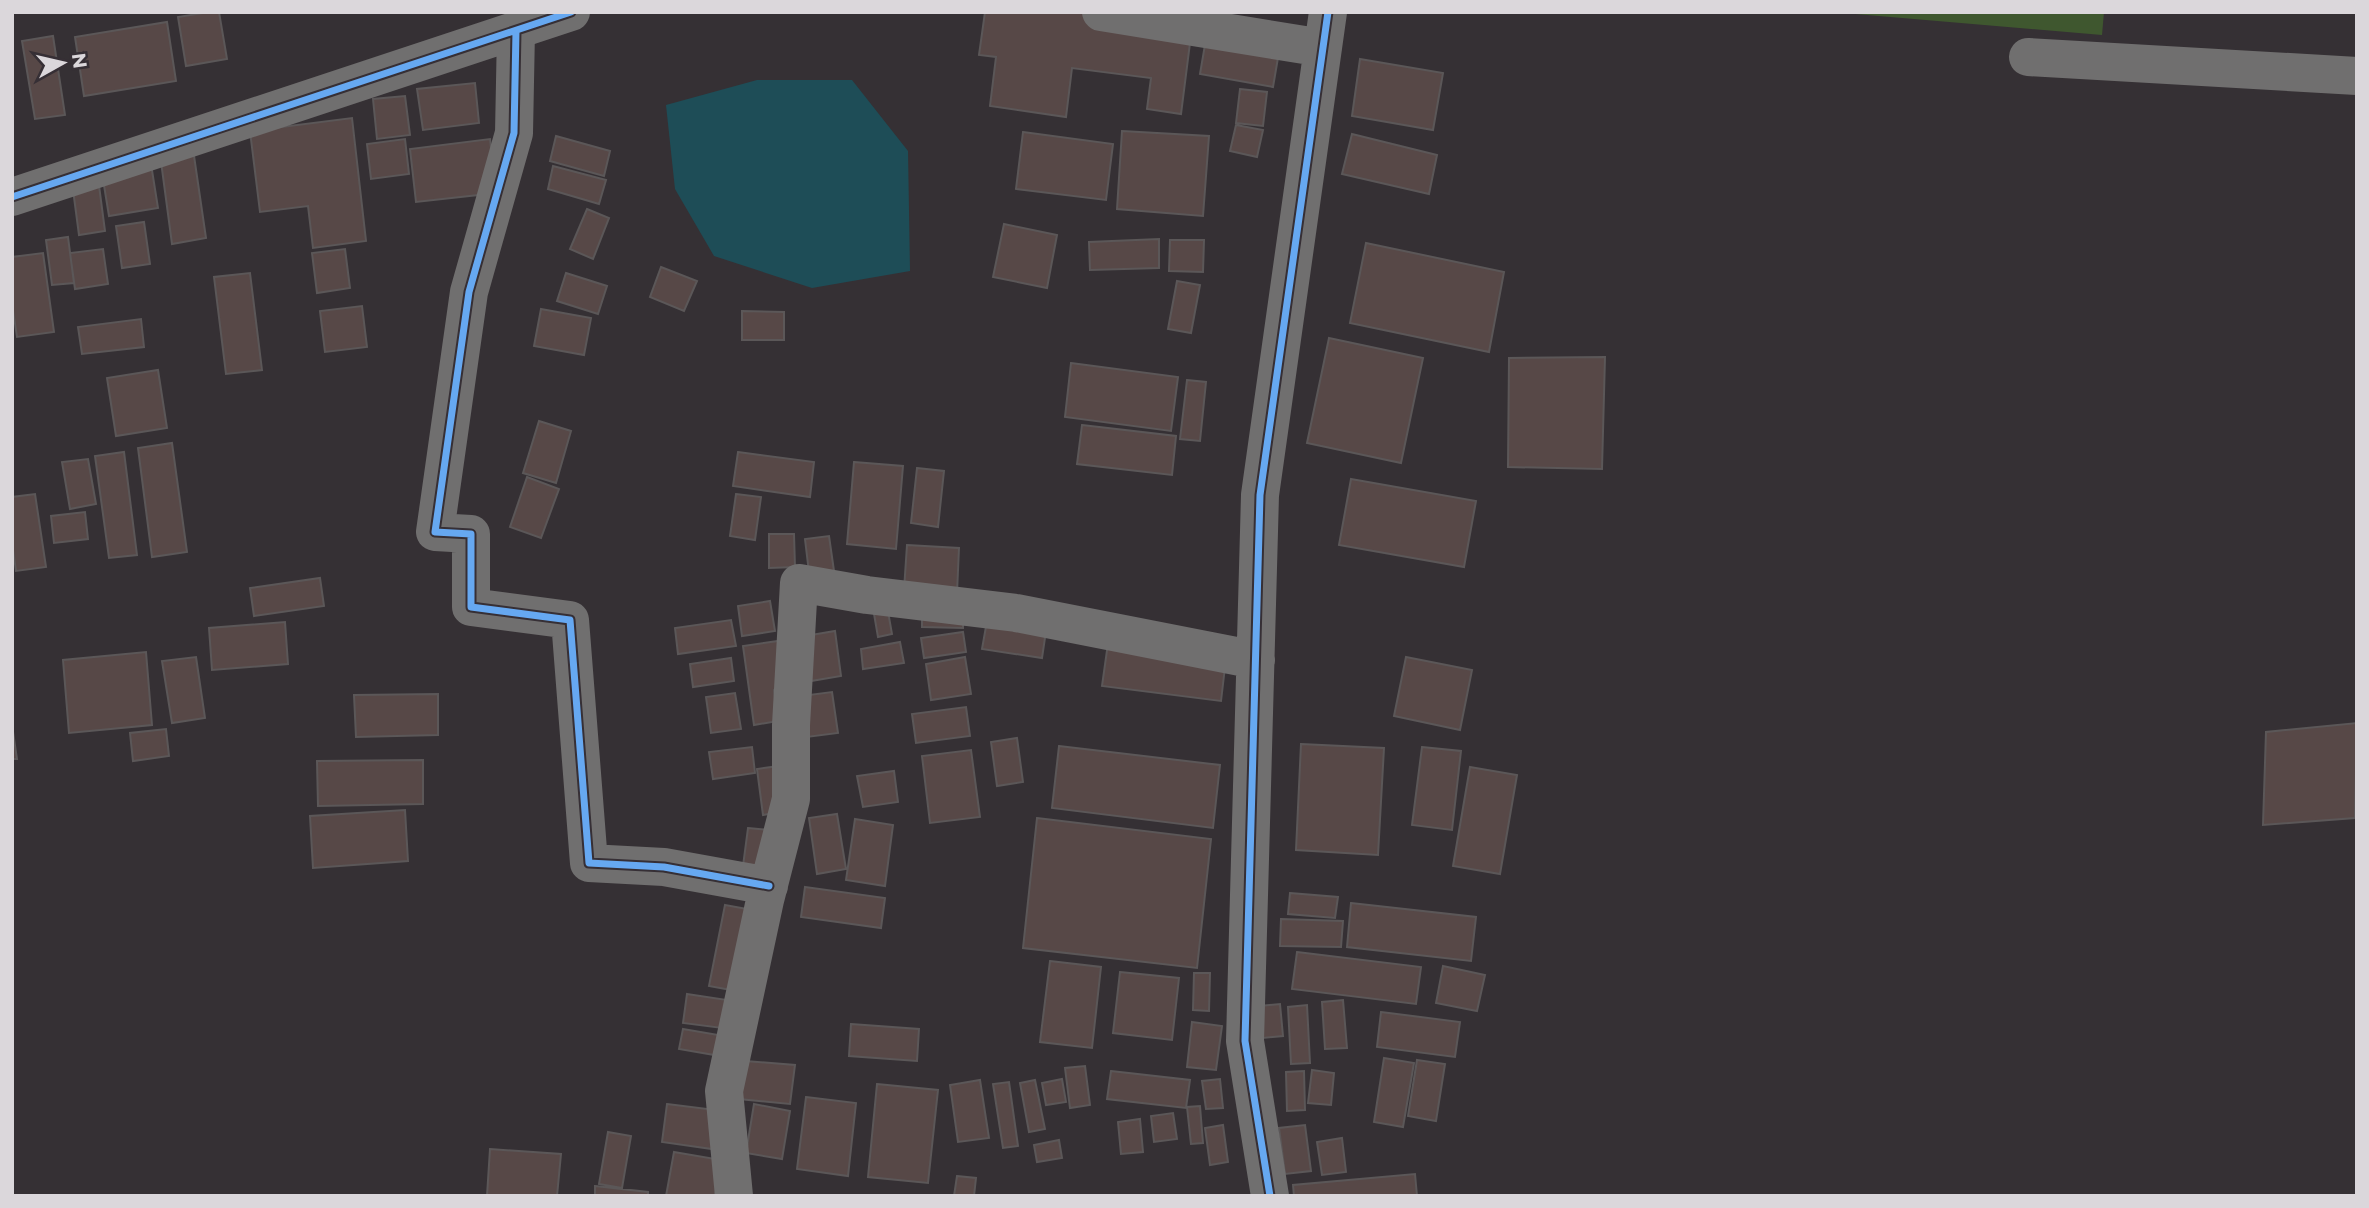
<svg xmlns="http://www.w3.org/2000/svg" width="2369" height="1208" font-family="Montserrat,sans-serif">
	<rect width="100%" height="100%" fill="#353034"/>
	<path fill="#3f572f" d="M1832,12H2104L2102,35Z"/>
	<path fill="#1e4d57" d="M757,80H852L908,151L910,271L812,288L714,256L675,189L666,105Z"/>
	<path fill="#574847" stroke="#5b5758" stroke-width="2" d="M209,12H219L227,59L186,66L178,17Z
		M985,12H1085L1192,27L1181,114L1147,109L1151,78L1072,68L1066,117L990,106L996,57L979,55Z
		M167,22L176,81L84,96L75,37Z
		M1207,33L1280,46L1273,87L1200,74Z
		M53,36L65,115L35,119L22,41Z
		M1360,59L1443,73L1433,130L1352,116Z
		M475,83L479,123L423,130L417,89Z
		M1240,89L1267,92L1263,126L1236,123Z
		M405,96L410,135L377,139L373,99Z
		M352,118L366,241L313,248L308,206L260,212L250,131Z
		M1236,125L1263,130L1257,157L1230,151Z
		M1122,131L1209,136L1203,216L1117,209Z
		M1023,132L1113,144L1106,200L1016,189Z
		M1352,134L1437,155L1429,194L1342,174Z
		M556,136L610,151L604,176L550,161Z
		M405,139L409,174L371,179L367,144Z
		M490,139L496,193L416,202L410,149Z
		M193,149L206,238L172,244L160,154Z
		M151,164L158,208L109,216L102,173Z
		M553,166L606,180L599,204L548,189Z
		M98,178L105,231L79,235L72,182Z
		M587,209L609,218L593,259L570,249Z
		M144,222L150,264L122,268L116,226Z
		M1004,224L1057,235L1047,288L993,277Z
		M68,237L74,283L52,285L46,240Z
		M1159,239V268L1090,270L1089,242Z
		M1170,240H1204L1203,272L1169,271Z
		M1366,243L1504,272L1489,352L1350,323Z
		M103,249L108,284L75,289L70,253Z
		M345,249L350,288L317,293L312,253Z
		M43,253L54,332L17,337L12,304V257Z
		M661,267L697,281L684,311L650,297Z
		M250,273L262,370L226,374L214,277Z
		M566,273L607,286L598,314L557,301Z
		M1177,281L1200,285L1191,333L1168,329Z
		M362,306L367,347L325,352L320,311Z
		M541,309L591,318L584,355L534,346Z
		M742,311L784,312V340H742Z
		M141,319L144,347L82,354L78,327Z
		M1329,338L1423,358L1401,463L1307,443Z
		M1605,357L1602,469L1508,467L1509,358Z
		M1071,363L1178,377L1171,431L1065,417Z
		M158,370L167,428L116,436L107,378Z
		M1187,380L1206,382L1200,441L1180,439Z
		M539,421L571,431L556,483L523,473Z
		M1082,425L1176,436L1172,475L1077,464Z
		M172,443L187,552L152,557L138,448Z
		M124,452L137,555L109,558L95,456Z
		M738,452L814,462L810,497L733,486Z
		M88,459L96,504L70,509L62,462Z
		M854,462L903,466L896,549L847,544Z
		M917,468L944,471L938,527L911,523Z
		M527,477L559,489L541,538L510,527Z
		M1351,479L1476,501L1464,567L1339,545Z
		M35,494L46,567L16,571L12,543V497Z
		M736,494L761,497L755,540L730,536Z
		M85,512L88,539L54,543L51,516Z
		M769,534H794L795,567L769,568Z
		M829,536L835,578L810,581L805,539Z
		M907,545L959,548L957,593L904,590Z
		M320,578L324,606L254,616L250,588Z
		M770,601L775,631L742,636L738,606Z
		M887,606L892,634L878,637L873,608Z
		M922,611L963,612V628L922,627Z
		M731,620L736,646L678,654L675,628Z
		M987,621L1046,631L1042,658L982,649Z
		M285,622L288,664L212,670L209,628Z
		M835,631L841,676L811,681L805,636Z
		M963,632L966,652L924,658L921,638Z
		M1109,636L1227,650L1221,701L1102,686Z
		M785,640L792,687L774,690L778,721L754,725L743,646Z
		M900,642L904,663L863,669L861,649Z
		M146,652L152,725L69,733L63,660Z
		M196,657L205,718L172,723L162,661Z
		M965,657L971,694L931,700L926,664Z
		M1406,657L1472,670L1460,730L1394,716Z
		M731,658L734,681L693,687L690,664Z
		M832,692L838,733L799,738L793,697Z
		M735,693L741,729L711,733L706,697Z
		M438,694V735L356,737L354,695Z
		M966,707L970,736L916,743L912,714Z
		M2357,723L2355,818L2263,825L2266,732Z
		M12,725L17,759H12Z
		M166,729L169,756L133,761L130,733Z
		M1017,738L1023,782L997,786L991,742Z
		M1301,744L1384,748L1378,855L1296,850Z
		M1059,746L1220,765L1213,828L1052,808Z
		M752,747L755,773L713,779L709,752Z
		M1422,747L1461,751L1452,830L1412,825Z
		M971,750L980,817L930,823L922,756Z
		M423,760V804L318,806L317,761Z
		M779,766L785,811L763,815L757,769Z
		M1470,767L1517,775L1500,874L1453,866Z
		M894,771L898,802L863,807L857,776Z
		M405,810L408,861L313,868L310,816Z
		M837,814L846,869L817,874L809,818Z
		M1037,818L1211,839L1197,968L1023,948Z
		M855,819L893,825L885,886L846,880Z
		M748,828L770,830L764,870L743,866Z
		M805,887L885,898L881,928L801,917Z
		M1290,893L1338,897L1335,918L1288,914Z
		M1351,903L1476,917L1471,961L1347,947Z
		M725,905L758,911L742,992L709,986Z
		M1281,919L1343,921L1341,947L1280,946Z
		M1297,952L1421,967L1416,1004L1292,989Z
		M1050,961L1101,967L1092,1048L1040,1042Z
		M1443,966L1485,975L1477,1011L1436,1003Z
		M1120,972L1179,978L1172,1040L1113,1033Z
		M1194,973H1210L1209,1011L1193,1010Z
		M687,994L727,1000L722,1028L683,1023Z
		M1343,1000L1347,1048L1325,1049L1322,1002Z
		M1280,1004L1283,1036L1263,1038L1260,1006Z
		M1307,1005L1310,1063L1291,1064L1288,1007Z
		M1381,1012L1460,1022L1455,1057L1377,1047Z
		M1192,1022L1222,1026L1216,1070L1187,1067Z
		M851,1024L919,1029L917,1061L849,1056Z
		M683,1029L730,1037L726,1057L679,1049Z
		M1384,1058L1414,1063L1403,1127L1374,1122Z
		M733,1060L795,1065L790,1104L729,1098Z
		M1417,1060L1445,1064L1436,1121L1408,1116Z
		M1085,1066L1090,1105L1070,1108L1065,1068Z
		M1312,1070L1334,1073L1331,1105L1308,1103Z
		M1111,1071L1190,1080L1186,1108L1107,1099Z
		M1304,1071L1305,1110L1287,1111L1286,1072Z
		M1062,1079L1066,1102L1046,1105L1042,1083Z
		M1220,1079L1223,1108L1206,1109L1202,1081Z
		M980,1080L989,1138L958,1142L950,1085Z
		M1035,1080L1045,1129L1029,1132L1020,1083Z
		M1009,1082L1018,1146L1003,1148L993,1084Z
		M877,1084L938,1090L928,1183L868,1177Z
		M806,1097L856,1103L848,1176L797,1169Z
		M667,1104L724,1111L719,1150L662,1142Z
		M754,1104L790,1111L782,1159L746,1153Z
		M1200,1106L1203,1143L1191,1144L1187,1107Z
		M1173,1113L1177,1139L1154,1142L1151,1116Z
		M1140,1119L1143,1152L1121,1154L1118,1122Z
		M1223,1125L1228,1162L1210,1165L1205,1128Z
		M1305,1125L1311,1171L1285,1174L1279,1128Z
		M608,1132L631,1136L622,1188L599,1184Z
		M1342,1138L1346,1172L1322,1175L1317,1142Z
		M1059,1140L1062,1158L1037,1162L1034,1145Z
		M490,1149L561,1154L557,1196H487Z
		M674,1152L721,1160L715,1196H666Z
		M1415,1174L1417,1196H1294L1293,1185Z
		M957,1176L976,1178L974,1196H954Z
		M595,1186L648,1192V1196H595Z"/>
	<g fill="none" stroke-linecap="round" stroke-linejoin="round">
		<path stroke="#706f6f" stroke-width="38" d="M1101,12L1323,48
			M516,31L514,133L469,292L435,532L471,534V607L570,620L589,863L664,867L769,886
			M2028,57L2357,76
			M12,197L571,12
			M734,1196L724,1091L765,900L791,799V725L799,583L867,595L1016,613L1256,660
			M1270,1196L1245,1041L1260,495L1328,12"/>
		<g stroke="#362f35" stroke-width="11">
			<path id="cycleway" d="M516,31L514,133L469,292L435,532L471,534V607L570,620L589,863L664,867L769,886
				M12,197L571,12
				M1270,1196L1245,1041L1260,495L1328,12"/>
		</g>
		<use href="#cycleway" stroke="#66a8f1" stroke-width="7"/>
	</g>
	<rect width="2369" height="1208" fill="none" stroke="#dbd7db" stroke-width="28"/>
	<g transform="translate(63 63) rotate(82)" stroke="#362f35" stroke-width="5" paint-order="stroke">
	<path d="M0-5L12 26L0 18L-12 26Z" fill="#dbd7db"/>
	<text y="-10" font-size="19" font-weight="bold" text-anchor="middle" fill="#dbd7db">N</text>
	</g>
</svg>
